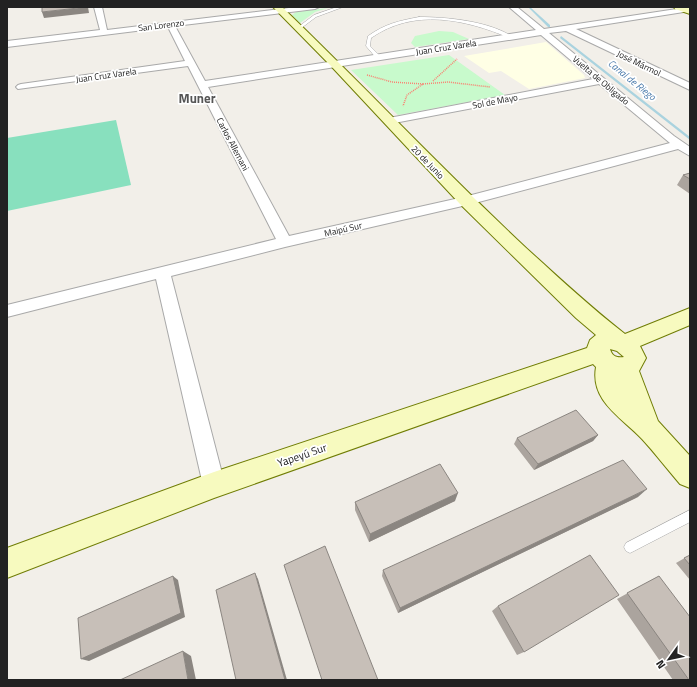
<svg xmlns="http://www.w3.org/2000/svg" width="697" height="687" font-family="'Titillium Web',sans-serif">
	<rect width="100%" height="100%" fill="#f2efe9"/>
	<path fill="#ffffe5" d="M546,42L584,75L585,78L529,89L501,71L489,73L464,56Z"/>
	<path fill="#c8facc" d="M328,8L315,12L300,23L292,15L296,12Z
		M439,31L453,32L469,39L415,47L411,43L415,36Z
		M449,55L505,95L398,115L351,70Z"/>
	<path fill="#88e0be" d="M116,120L131,185L7,211V138Z"/>
	<g fill="none" stroke-linecap="round" stroke-linejoin="round">
		<path fill="#aad3df" fill-rule="evenodd" d="M528,7H530L550,25V27H548Z
			M561,36L690,137V140L560,38Z"/>
		<g stroke="#a9a9a9" stroke-width="1">
			<path id="lane" d="M337,7H343L316,17L300,29L297,28L314,15Z
				M419,17C447,17 489,21 513,37L510,38C464,19 414,8 371,38L370,46L381,57V59H377L366,46L368,36C385,24 398,21 419,17Z
				M690,510V522L634,551L630,553L626,551L624,547L626,543Z"/>
		</g>
		<g stroke="#a9a9a9" stroke-width="2">
			<path id="street" d="M94,7H102L107,30L297,7H319L315,9L175,26L205,81L536,30L509,7H517L544,29L690,7V11L576,29L690,83V90L566,31L549,33L674,136L690,147V156L678,149L471,204L285,247L171,276L225,485L222,493L214,496L206,493L203,485L156,279L7,317V305L276,239L188,66L18,89L16,87L18,85L21,84L185,61L168,27L7,47V41L100,30ZM541,35L593,79L389,118L384,121L389,124L599,84L670,143L464,197L289,236L208,87Z"/>
		</g>
		<g stroke="#707d05" stroke-width="2">
			<path id="secondary" d="M273,7H282C364,86 442,169 525,247C558,277 590,307 625,334L690,308V325L640,346L646,358L639,371L658,421L690,456V488L680,484C667,469 655,453 642,439C621,417 590,401 596,367L593,364L214,498L7,578V548L214,472L587,348L590,340L596,335L576,318L460,204L331,66ZM610,349L617,351L624,357C616,358 612,356 610,349Z
				M674,7L690,8V14L675,9Z"/>
		</g>
		<path stroke="#fa8072" stroke-width="1.5" stroke-dasharray="1 1" stroke-linecap="butt" d="M367,75L392,82L423,84L407,95L403,106
			M433,81L457,59
			M423,84L448,82L490,87"/>
		<use href="#lane" fill="#fff" fill-rule="evenodd"/>
		<use href="#street" fill="#fff" fill-rule="evenodd"/>
		<use href="#secondary" fill="#f7fabf" fill-rule="evenodd"/>
	</g>
	<path fill="#aba49e" d="M690,173V194L677,185L683,175Z
		M598,435L593,441L534,470L514,444L517,438Z
		M638,497L398,613L382,576L383,570Z
		M455,501L369,542L355,510V502Z
		M690,555V580L676,563Z
		M659,576L690,680H673L617,599Z
		M498,606L524,652L517,655L492,611Z"/>
	<path fill="#8b8681" d="M88,7L89,13L44,18L42,12Z
		M598,435L593,441L534,470L538,464Z
		M647,489L638,497L398,613L400,608Z
		M458,493L455,501L369,542L370,534Z
		M255,573L258,579L287,680H285Z
		M173,576L178,580L185,617L89,661L81,659Z
		M183,651L191,656L196,680H188Z"/>
	<path fill="#c7bfb8" stroke="#8b8681" d="M42,7H87L42,12Z
		M690,173V179L683,175Z
		M576,410L598,435L538,464L517,438Z
		M623,460L647,489L400,608L383,570Z
		M440,464L458,493L370,534L355,502Z
		M325,546L378,680H322L284,565Z
		M590,555L619,595L524,652L498,606Z
		M690,555V565L684,558Z
		M255,573L285,680H236L216,590Z
		M173,576L181,613L81,659L78,618Z
		M659,576L690,617V680H689L627,593Z
		M183,651L188,680H120Z"/>
	<g text-anchor="middle" dominant-baseline="central" stroke-width="3.5" stroke-linejoin="round" paint-order="stroke">
		<g font-size="9" fill="#222" stroke="#fff">
			<text transform="translate(161 25) rotate(-7)">San Lorenzo</text>
			<text transform="translate(446 47) rotate(-9)">Juan Cruz Varela</text>
			<text transform="translate(639 63) rotate(26)">José Mármol</text>
			<text transform="translate(106 75) rotate(-8)">Juan Cruz Varela</text>
			<text transform="translate(601 80) rotate(40)">Vuelta de Obligado</text>
			<text transform="translate(495 101) rotate(-11)">Sol de Mayo</text>
			<text transform="translate(233 144) rotate(62)">Carlos Allemani</text>
			<text transform="translate(428 162) rotate(46)">20 de Junio</text>
			<text transform="translate(343 229) rotate(-13)">Maipú Sur</text>
		</g>
		<g font-size="10" font-style="italic" fill="#4a7aab" stroke="#fff">
			<text transform="translate(632 80) rotate(39)">Canal de Riego</text>
		</g>
		<g font-size="11" fill="#222" stroke="#fff">
			<text transform="translate(302 455) rotate(-19)">Yapeyú Sur</text>
		</g>
		<g font-size="13" font-weight="bold" fill="#555" stroke="#fff">
			<text x="197" y="98">Muner</text>
		</g>
	</g>
	<rect width="697" height="687" fill="none" stroke="#222222" stroke-width="16"/>
	<g transform="translate(669 659) rotate(237)" stroke="#ffffff" stroke-width="3" paint-order="stroke">
	<path d="M0-3L7 15L0 10L-7 15Z" fill="#222222"/>
	<text y="-6" font-size="11" font-weight="bold" text-anchor="middle" fill="#222222">N</text>
	</g>
</svg>
